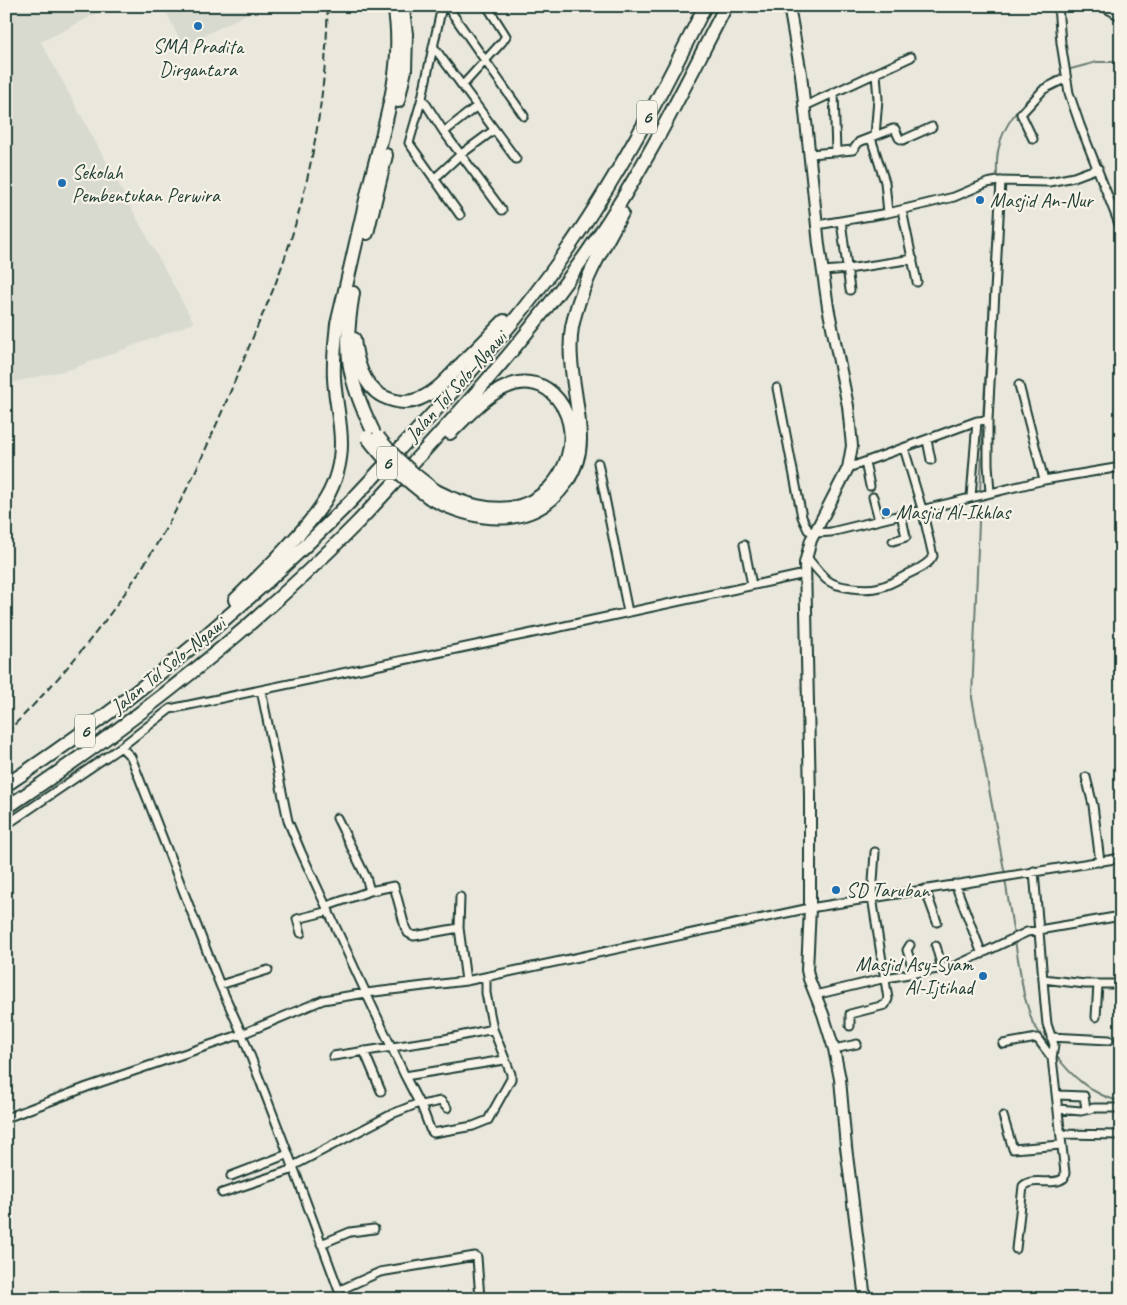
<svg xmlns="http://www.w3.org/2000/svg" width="1127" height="1305" font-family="Caveat,sans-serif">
	<rect width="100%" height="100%" fill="#eae8dd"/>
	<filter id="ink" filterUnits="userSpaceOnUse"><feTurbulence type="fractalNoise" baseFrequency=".02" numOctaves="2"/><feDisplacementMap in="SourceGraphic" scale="10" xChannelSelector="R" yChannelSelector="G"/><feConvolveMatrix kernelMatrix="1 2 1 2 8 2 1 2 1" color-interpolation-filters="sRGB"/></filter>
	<g filter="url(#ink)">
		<path fill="#d9dacf" d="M6,6H112L41,42L194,323L71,369L6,384Z
			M163,6H263L183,46Z"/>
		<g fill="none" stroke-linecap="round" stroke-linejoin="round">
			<path stroke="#6a7c72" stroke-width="2" d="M1067,70L1097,62H1121
				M1046,84L1063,72
				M997,179C997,169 996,157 999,147C1003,126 1021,103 1039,90
				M983,419L997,184
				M980,493L983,430
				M980,497L972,698L1005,875
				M1005,879L1014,936
				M1015,941L1024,995L1033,1024L1051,1048
				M1055,1054C1070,1075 1094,1097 1121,1101"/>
			<g stroke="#1f3d34" stroke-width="11">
				<path id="street" d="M442,6L422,98L409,143L460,215
					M447,6L524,116
					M1058,6L1061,43L1069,93L1080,125L1121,229
					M433,46L516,159
					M462,86L502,42L506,36L487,6
					M834,93L836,152
					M422,98L444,132L502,210
					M805,106L911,57
					M444,132L477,106
					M875,136L878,99L876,74
					M871,138L885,182L888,213
					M1033,139L1021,114L1044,89L1066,78
					M811,154L853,150L859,142L893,129H895L899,138L903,140L932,127
					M434,179L460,155L494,130
					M902,210L917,282
					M841,221L850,290
					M817,225L888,213L954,197L987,183L998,181L1049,182L1074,177L1098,168
					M823,271L848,269L913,259
					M1019,385L1044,480
					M777,388L802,517L808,530L815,533L831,532L1044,480L1121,467
					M927,440L931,460
					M865,462L870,486
					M598,463L628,612
					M848,468L977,421L988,420
					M990,493L988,464V420L1001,181
					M873,497L879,520
					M971,497L977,421
					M893,541L906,537L901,514
					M744,545L752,585
					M806,556C813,565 819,573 827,580C837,588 867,591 880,587C890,585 899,579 908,574C916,570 929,565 933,556L922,509L904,448
					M261,690L288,821L301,852L366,993L405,1076L419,1103
					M121,747L131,757L220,985L242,1034L294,1169L342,1299
					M1086,777L1093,805L1100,862
					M6,825L121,747L170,709L528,634L805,574
					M955,884L982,954
					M925,889L937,922
					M370,891L394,886L405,927L408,933L414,936L459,928L460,897
					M327,906L370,891L366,877L337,818
					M459,928L466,981
					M301,933L297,919L329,911
					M910,945L907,950L914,973
					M936,946L942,968
					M1043,979L1085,984H1121
					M220,985L268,970
					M815,995L886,978L955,966L1027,932L1121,916
					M1096,1017L1098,984
					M850,1026V1014L885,1005L888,999L872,897L875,852
					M1051,1037L1109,1040
					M1003,1044L1037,1038L1052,1058
					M834,1049L857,1044
					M364,1051L381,1091
					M333,1056L445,1039L493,1029
					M405,1076L504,1060
					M1057,1095L1084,1096L1086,1109
					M421,1105L430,1129L433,1133L473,1126L488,1120L511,1079V1074L493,1029L486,993V977
					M1058,1109L1081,1111L1094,1108H1121
					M1003,1116L1013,1149L1061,1145
					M6,1118L87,1087L242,1034L323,1000L366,993L466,981L810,908L1121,858
					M1061,1134L1121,1135
					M293,1166L392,1114L419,1103L421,1105L441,1101L447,1108
					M231,1176L288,1154
					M222,1193L294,1169
					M321,1244L350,1232L374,1229
					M1016,1249L1023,1186C1034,1176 1052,1187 1064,1178L1065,1173L1052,1058L1054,1045L1047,1024L1045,1004L1034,871
					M340,1290L380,1272L475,1256L477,1257L480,1299"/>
			</g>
			<g stroke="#1f3d34" stroke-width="14">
				<path id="secondary" d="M789,6L801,74L819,245L828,307L848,406L852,446L848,468L811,540L805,563L810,797V908L807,970L809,979L823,1014L834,1049L840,1079L846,1147L865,1299
					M1105,6L1121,15"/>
			</g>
			<g stroke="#1f3d34" stroke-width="16">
				<path id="highway" d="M398,101L405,70L406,34L403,10
					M367,233L386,155
					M353,293C343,351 347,378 373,431
					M354,339C356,359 363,386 382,396C394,402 407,404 419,399C437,392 450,376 463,362C477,349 490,335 504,321
					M436,491C460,503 493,514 520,506C567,492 589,428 552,393C539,381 521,380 506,387C484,396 467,417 450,433
					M430,498C475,522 532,531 566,483C574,471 580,455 580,440C580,402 566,365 572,327C580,286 602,250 622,213
					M235,600C253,582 272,564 289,545C318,514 341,487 341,443C341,421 335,399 334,378C333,360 335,342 337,324C348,279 358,233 369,187C383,129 406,66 394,6
					M6,785C128,705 240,612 343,509C366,486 387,462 409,439C462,382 515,324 560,260C616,181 662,93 705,6
					M6,808C132,724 253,630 359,521C380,499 401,475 422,453C484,385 544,317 595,241C646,167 685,85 726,6"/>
			</g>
			<use href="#street" stroke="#f7f3e8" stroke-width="7"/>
			<use href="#secondary" stroke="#f7f3e8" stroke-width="10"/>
			<use href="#highway" stroke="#f7f3e8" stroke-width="12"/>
			<path stroke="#1f3d34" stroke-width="2" stroke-dasharray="8 4" stroke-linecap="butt" d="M6,733C73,667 134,590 178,506C206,453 228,397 251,342C260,319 271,297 279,274C304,206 319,135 325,63C326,45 328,25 327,6"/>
			<g stroke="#1f3d34" stroke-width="16" stroke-linecap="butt">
				<path id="highway-bridge" d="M367,437C385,461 405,480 430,498
					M378,437C394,458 414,475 436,491"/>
			</g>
			<use href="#highway-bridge" stroke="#f7f3e8" stroke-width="12"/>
		</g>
	</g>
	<g fill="#1f6fb2" stroke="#f7f3e8" stroke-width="2">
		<circle cx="198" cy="26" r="5"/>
		<circle cx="62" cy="183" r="5"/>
		<circle cx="980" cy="200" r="5"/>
		<circle cx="886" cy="512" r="5"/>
		<circle cx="836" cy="890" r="5"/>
		<circle cx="983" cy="976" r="5"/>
	</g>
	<g text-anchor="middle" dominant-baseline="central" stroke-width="4.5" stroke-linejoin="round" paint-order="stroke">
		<g fill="#f7f3e8" stroke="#60746a" stroke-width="1">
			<rect x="637" y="100.5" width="20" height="33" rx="4"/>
			<rect x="377" y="446.5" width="20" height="33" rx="4"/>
			<rect x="75" y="714.5" width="20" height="33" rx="4"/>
		</g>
		<g font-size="19" font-weight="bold" fill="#1f3d34">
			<text x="647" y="117">6</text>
			<text x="387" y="463">6</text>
			<text x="85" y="731">6</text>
		</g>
		<g font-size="20" fill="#1f3d34" stroke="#f7f3e8" text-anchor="start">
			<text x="198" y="46" text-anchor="middle">SMA Pradita<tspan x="198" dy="23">Dirgantara</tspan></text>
			<text x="72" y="172">Sekolah<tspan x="72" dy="23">Pembentukan Perwira</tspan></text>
			<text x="990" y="200">Masjid An-Nur</text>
			<text x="896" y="512">Masjid Al-Ikhlas</text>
			<text x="846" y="890">SD Taruban</text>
			<text x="973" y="964" text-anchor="end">Masjid Asy-Syam<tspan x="973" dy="23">Al-Ijtihad</tspan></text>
		</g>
		<g font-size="20" fill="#1f3d34" stroke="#f7f3e8">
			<text transform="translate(456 386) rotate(-48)">Jalan Tol Solo–Ngawi</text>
			<text transform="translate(168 665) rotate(-39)">Jalan Tol Solo–Ngawi</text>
		</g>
	</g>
	<rect width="1127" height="1305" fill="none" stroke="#f7f3e8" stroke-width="25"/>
	<rect x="12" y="12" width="1102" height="1280" fill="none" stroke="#1f3d34" stroke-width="2" filter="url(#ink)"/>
</svg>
